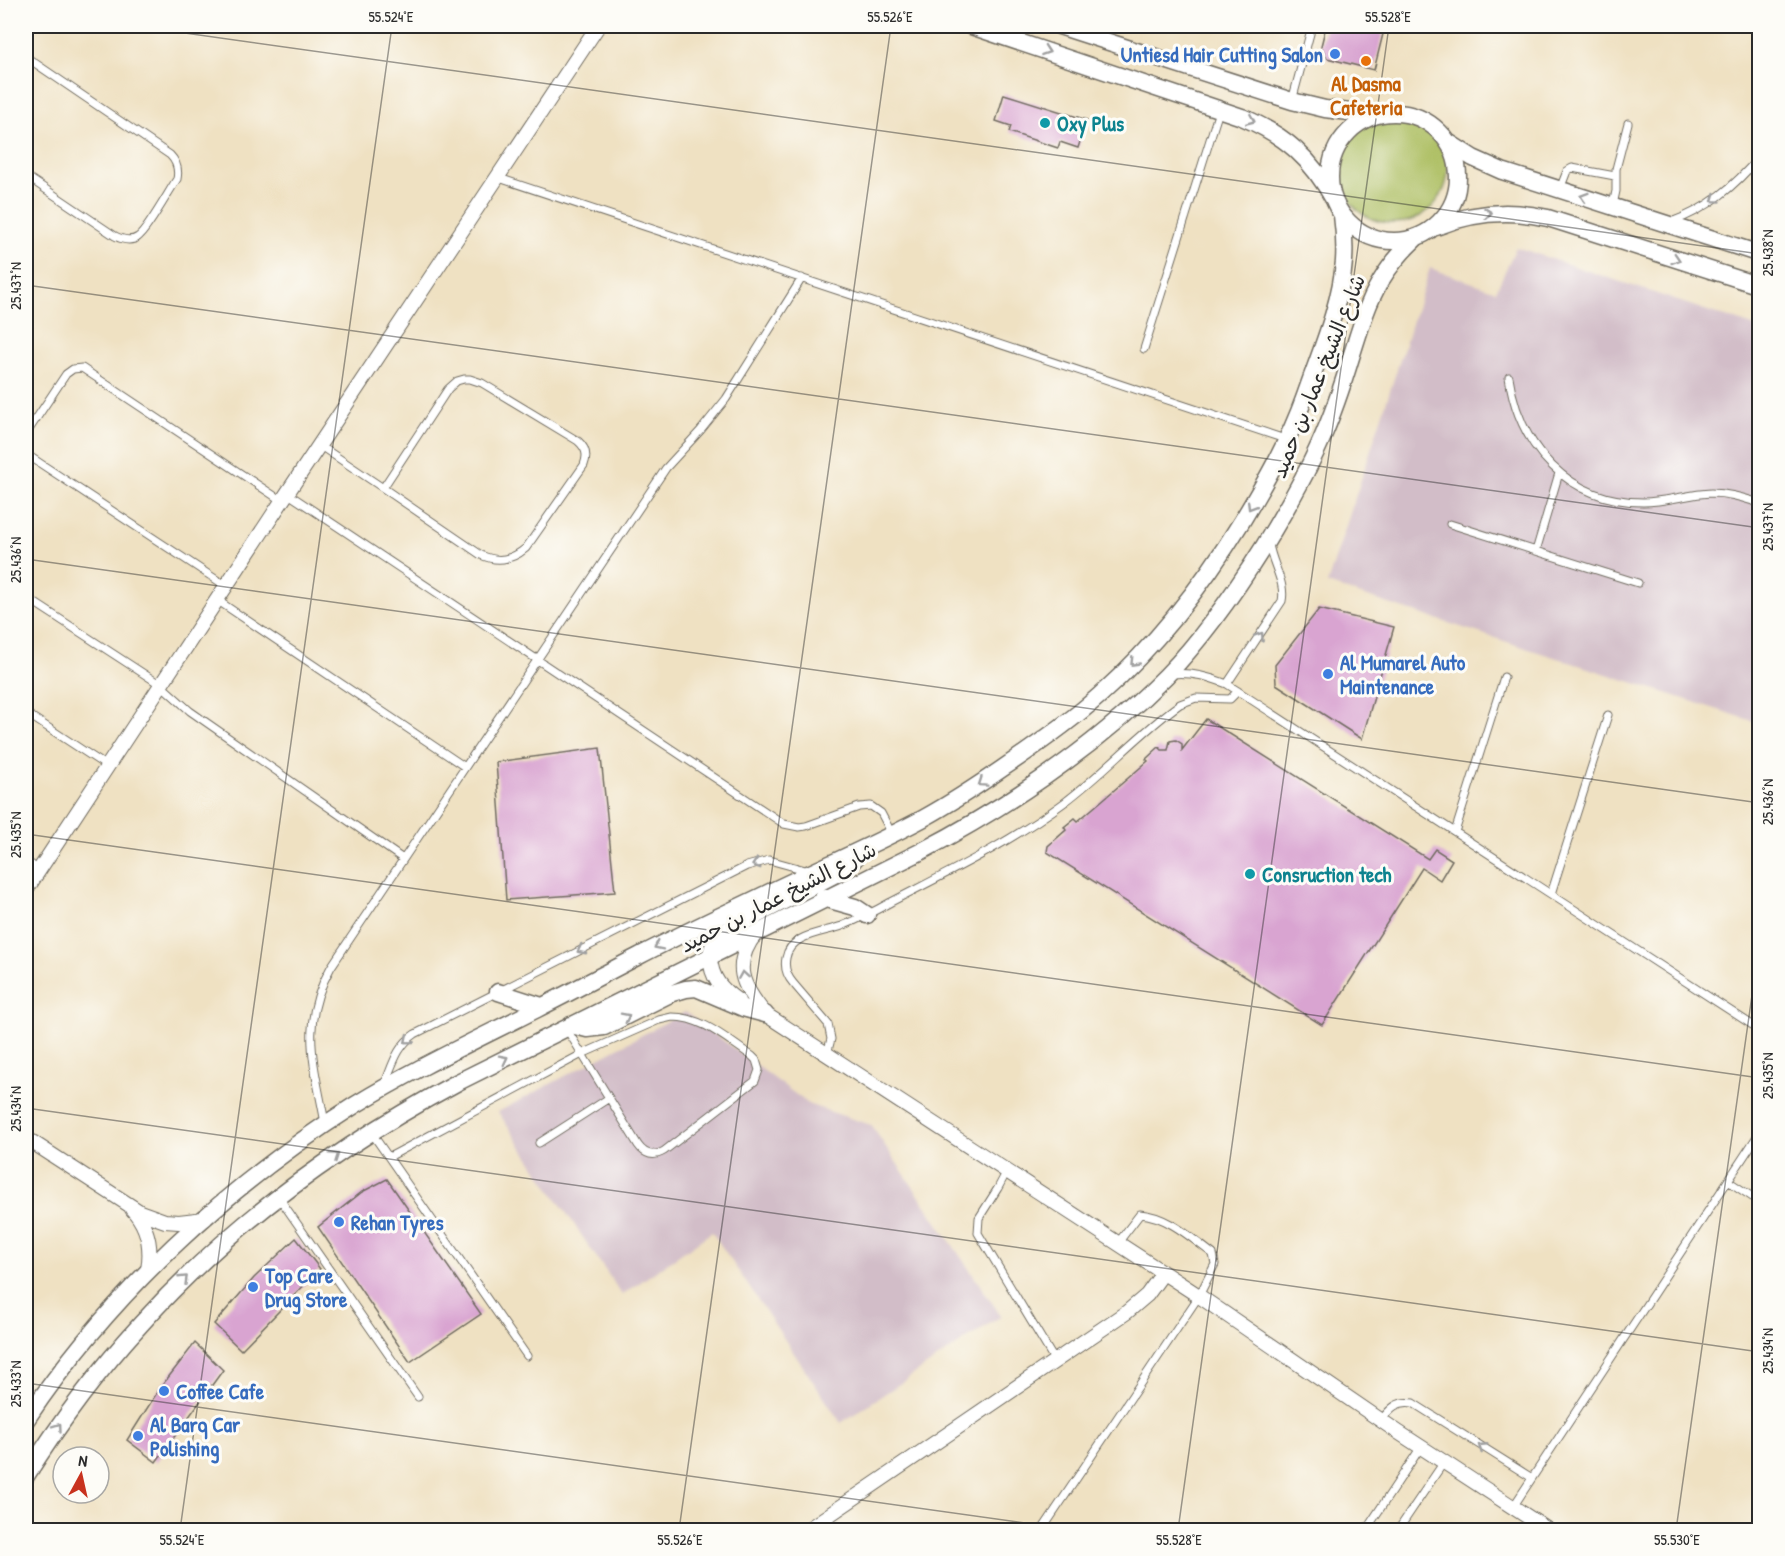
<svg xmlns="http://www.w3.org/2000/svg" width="1785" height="1556" font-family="'Patrick Hand','Playpen Sans Arabic',sans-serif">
	<rect width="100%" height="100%" fill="#fdfcf7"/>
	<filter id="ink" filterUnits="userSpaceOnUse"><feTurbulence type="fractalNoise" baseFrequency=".0167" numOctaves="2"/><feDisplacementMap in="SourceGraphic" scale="12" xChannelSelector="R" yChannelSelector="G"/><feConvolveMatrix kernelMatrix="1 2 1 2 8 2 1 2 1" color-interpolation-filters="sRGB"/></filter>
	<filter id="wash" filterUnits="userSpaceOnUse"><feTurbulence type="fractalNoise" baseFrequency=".008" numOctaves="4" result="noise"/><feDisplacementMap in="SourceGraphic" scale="24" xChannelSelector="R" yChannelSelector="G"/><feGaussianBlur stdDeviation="1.35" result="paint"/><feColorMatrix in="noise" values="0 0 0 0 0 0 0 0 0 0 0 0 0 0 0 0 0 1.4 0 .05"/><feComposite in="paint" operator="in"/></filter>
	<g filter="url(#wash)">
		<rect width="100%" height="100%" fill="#efe1c2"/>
		<path fill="#d2bdc8" d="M1516,247L1759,328V723L1327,584L1430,268L1496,291Z
			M685,1012L810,1105L871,1125L1001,1316L841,1423L712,1232L622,1295L498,1112Z"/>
		<path fill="#acbe61" stroke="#6c7446" stroke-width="1.5" d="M1338 168a55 55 0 1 1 110 0a55 55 0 1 1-110 0Z"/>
		<g id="blocks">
			<path fill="#d9a4d1" d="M1326,26H1385L1374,70L1327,58L1321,46Z
				M1004,94L1087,120L1078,148L1060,142L1058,148L1009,132L1011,126L996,121Z
				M1319,609L1394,627L1362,739L1276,684L1275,665Z
				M1206,719L1428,859L1435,849L1452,860L1440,880L1422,868L1322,1025L1047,852L1048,846L1066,830L1064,827L1075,818L1078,821L1148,761L1146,759L1159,747L1162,750H1168L1170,741L1176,740L1182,744V750Z
				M600,748L615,892L506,900L496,762Z
				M387,1179L481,1314L410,1362L318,1227L362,1192Z
				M296,1238L320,1269L241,1350L214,1324L254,1278Z
				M195,1343L223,1370L156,1462L127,1440L160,1388Z"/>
		</g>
	</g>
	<g filter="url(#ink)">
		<use href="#blocks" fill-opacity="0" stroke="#706b60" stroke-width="1.5"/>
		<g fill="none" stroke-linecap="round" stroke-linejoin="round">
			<g stroke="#706b60" stroke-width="9">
				<path id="service" d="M26,57L170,155C177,162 179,169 177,179C169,191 147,231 138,237C131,242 123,240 115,236L26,176
					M1292,101L1312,26
					M496,177L1285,439
					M1560,189L1567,171L1572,168L1615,176
					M1613,205L1616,191V169L1628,123
					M1671,222C1708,209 1735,186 1760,156
					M1144,349L1219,111
					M1509,377C1519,447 1569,502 1643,502C1666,502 1688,494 1711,493C1728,493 1743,498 1760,503
					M464,379H470L482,383L578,441C586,448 588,455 584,465L526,548C512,560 498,563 481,555L383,488L448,389L457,381Z
					M26,434L66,374L73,369L82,368L282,501
					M319,445L383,488
					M26,454L226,586
					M287,493L784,824L799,827L806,826L859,807L871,806L881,813L892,834
					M1450,524L1638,583
					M1536,551L1559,473
					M26,597L161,685L190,711L403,859
					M217,600L465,767
					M1172,674C1192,672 1209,677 1227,684L1760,1030
					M1227,684L1282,601C1286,583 1272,564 1269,544
					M26,713L108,767
					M1455,832L1504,677
					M26,861L39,870
					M1551,894L1608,715
					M672,1017C703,1017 726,1039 752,1056L756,1060L759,1070L755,1081L664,1151C654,1157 645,1155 638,1145L582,1054L659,1020Z
					M827,1054L831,1039L828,1024L793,983C787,976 784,968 786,958C790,934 823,933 842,926C859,919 875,911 891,902C951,871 1011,842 1065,802C1105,772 1139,733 1180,704L1196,698L1230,699L1238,691
					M385,1083C393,1064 397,1046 415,1034L747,866L769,860L809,871
					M325,1123C314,1062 299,1024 331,967L666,468L701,430L726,399L802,278
					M371,1132L527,1356
					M539,1143L609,1098
					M389,1157L582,1054L566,1028
					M1007,1171L998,1188L979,1218L978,1233L1055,1361
					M1728,1181L1760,1202
					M280,1199L418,1397
					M1381,1420C1390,1409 1397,1400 1413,1403L1532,1478
					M1513,1507L1760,1132
					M1042,1530L1199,1296L1215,1264L1213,1254C1191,1238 1168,1216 1140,1214L1117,1244
					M1366,1530L1421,1447
					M1398,1530L1444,1462"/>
			</g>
			<g stroke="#706b60" stroke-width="16">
				<path id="minor" d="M26,890L282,501L598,26
					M756,933C731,965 742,986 765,1014
					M710,957C711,978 721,989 738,1001
					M755,1009L765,1014L1199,1296L1398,1432L1548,1530
					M26,1138L140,1212L165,1221L179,1222L205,1219
					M132,1209C148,1226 152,1247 148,1270
					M807,1530L1127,1312L1147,1295L1163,1273"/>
			</g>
			<g stroke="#706b60" stroke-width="19">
				<path id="tertiary" d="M971,26L1242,117C1285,135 1312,159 1334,200
					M1059,26L1292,101L1325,109L1374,115
					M1330 177a64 64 0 1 1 128 0a64 64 0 1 1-128 0Z
					M1448,142L1473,158L1502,171L1760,254
					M1436,227C1473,212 1509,209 1548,218L1760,286
					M823,898L855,907L867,915
					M710,957L714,943L724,932L836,874L851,863L857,856
					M498,992L542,1006
					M571,1025L587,1029L604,1027L672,993L686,989L696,988L743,1008L765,1014
					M26,1420C110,1294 227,1186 355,1105C414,1069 476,1040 537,1009C571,992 604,974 637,957C681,934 727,913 772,891C822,867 874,845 924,818C951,803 977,786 1003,768C1037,745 1070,722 1100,695C1156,645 1203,585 1242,521C1266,481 1289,441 1305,396C1319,355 1341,305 1344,261C1345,246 1344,230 1342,215
					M26,1476C60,1422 98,1371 141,1324C231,1224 340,1145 458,1082L920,852C1010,805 1094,748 1166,676C1203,638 1235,592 1264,546C1284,513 1304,479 1320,443C1333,414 1343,384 1352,354C1360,329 1367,304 1380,282C1390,265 1403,250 1417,237"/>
			</g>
			<use href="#service" stroke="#fff" stroke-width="7"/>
			<use href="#minor" stroke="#fff" stroke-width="14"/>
			<use href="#tertiary" stroke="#fff" stroke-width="16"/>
		</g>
		<defs><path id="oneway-chevron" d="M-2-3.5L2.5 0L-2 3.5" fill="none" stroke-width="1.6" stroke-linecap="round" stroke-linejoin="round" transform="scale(1.5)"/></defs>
		<g stroke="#a0a0a0">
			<use href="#oneway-chevron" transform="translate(1046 51) rotate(19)"/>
			<use href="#oneway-chevron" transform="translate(1251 120) rotate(23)"/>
			<use href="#oneway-chevron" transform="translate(1584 197) rotate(-162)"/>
			<use href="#oneway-chevron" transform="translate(1715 199) rotate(145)"/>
			<use href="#oneway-chevron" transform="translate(1488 213) rotate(-6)"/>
			<use href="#oneway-chevron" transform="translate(1676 259) rotate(18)"/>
			<use href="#oneway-chevron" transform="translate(1251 506) rotate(121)"/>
			<use href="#oneway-chevron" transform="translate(1260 636) rotate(-56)"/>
			<use href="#oneway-chevron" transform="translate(1134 662) rotate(134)"/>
			<use href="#oneway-chevron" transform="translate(982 783) rotate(146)"/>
			<use href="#oneway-chevron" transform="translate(756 864) rotate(163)"/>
			<use href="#oneway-chevron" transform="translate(658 946) rotate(154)"/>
			<use href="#oneway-chevron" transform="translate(581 950) rotate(153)"/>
			<use href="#oneway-chevron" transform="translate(743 975) rotate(-99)"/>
			<use href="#oneway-chevron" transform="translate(626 1017) rotate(-27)"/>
			<use href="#oneway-chevron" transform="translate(408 1040) rotate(140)"/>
			<use href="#oneway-chevron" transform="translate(504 1059) rotate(-27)"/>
			<use href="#oneway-chevron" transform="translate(335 1156) rotate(-34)"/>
			<use href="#oneway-chevron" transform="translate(184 1279) rotate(-44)"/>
			<use href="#oneway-chevron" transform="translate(58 1427) rotate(-54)"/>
			<use href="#oneway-chevron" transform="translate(1482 1447) rotate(-147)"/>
		</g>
	</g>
	<path fill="none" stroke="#2b2b2b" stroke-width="1.5" stroke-opacity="0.45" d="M135,26L1760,254M26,285L1760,528M26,559L1760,803M26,834L1760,1078M26,1108L1760,1352M26,1383L1075,1530M180,1530L392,26M679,1530L891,26M1178,1530L1389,26M1676,1530L1760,939"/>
	<g fill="#3f7fe0" stroke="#fdfcf7" stroke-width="2">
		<circle cx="1335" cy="54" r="6"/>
		<circle cx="1328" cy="674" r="6"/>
		<circle cx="339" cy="1222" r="6"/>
		<circle cx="253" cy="1287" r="6"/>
		<circle cx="164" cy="1391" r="6"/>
		<circle cx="138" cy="1436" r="6"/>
	</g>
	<circle fill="#e8710a" stroke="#fdfcf7" stroke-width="2" cx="1366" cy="61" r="6"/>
	<g fill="#0f9aa8" stroke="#fdfcf7" stroke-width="2">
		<circle cx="1045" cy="123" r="6"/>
		<circle cx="1250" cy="874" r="6"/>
	</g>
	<g text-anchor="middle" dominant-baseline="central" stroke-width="6" stroke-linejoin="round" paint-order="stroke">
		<g font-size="21" font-weight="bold" fill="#366cbe" stroke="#fdfcf7" text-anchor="start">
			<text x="1323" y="54" text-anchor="end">Untiesd Hair Cutting Salon</text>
			<text x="1340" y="662">Al Mumarel Auto<tspan x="1340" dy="24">Maintenance</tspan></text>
			<text x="351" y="1222">Rehan Tyres</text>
			<text x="265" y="1275">Top Care<tspan x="265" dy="24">Drug Store</tspan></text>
			<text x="176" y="1391">Coffee Cafe</text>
			<text x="150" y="1424">Al Barq Car<tspan x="150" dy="24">Polishing</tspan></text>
		</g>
		<g font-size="21" font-weight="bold" fill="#c56008" stroke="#fdfcf7">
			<text x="1366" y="83">Al Dasma<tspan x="1366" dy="24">Cafeteria</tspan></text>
		</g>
		<g font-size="21" font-weight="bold" fill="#0d838f" stroke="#fdfcf7" text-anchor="start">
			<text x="1057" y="123">Oxy Plus</text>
			<text x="1262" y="874">Consruction tech</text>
		</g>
		<g font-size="21" fill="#2b2b2b" stroke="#fdfcf7">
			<text transform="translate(1318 376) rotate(-68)">شارع الشيخ عمار بن حميد</text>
			<text transform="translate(778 897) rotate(-27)">شارع الشيخ عمار بن حميد</text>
		</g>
	</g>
	<rect width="1785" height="1556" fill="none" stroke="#fdfcf7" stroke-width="66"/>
	<g transform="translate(81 1475) rotate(8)"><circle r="28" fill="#fdfcf7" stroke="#a9a8a5" stroke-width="1.5"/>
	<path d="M0-4.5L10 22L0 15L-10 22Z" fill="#c8321e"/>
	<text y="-9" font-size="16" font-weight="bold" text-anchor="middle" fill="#2b2b2b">N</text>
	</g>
	<rect x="33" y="33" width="1719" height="1490" fill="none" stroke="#2b2b2b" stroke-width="2"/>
	<g font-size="15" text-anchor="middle" fill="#2b2b2b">
		<text x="391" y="22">55.524°E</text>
		<text x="890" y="22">55.526°E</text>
		<text x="1388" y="22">55.528°E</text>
		<text transform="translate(1768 253) rotate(-90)" y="5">25.438°N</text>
		<text transform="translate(16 286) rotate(-90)" y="5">25.437°N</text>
		<text transform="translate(1768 527) rotate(-90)" y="5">25.437°N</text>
		<text transform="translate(16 560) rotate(-90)" y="5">25.436°N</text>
		<text transform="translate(1768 802) rotate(-90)" y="5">25.436°N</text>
		<text transform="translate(16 835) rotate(-90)" y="5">25.435°N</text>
		<text transform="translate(1768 1076) rotate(-90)" y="5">25.435°N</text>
		<text transform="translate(16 1109) rotate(-90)" y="5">25.434°N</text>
		<text transform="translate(1768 1351) rotate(-90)" y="5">25.434°N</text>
		<text transform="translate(16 1384) rotate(-90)" y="5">25.433°N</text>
		<text x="182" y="1545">55.524°E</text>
		<text x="680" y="1545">55.526°E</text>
		<text x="1179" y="1545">55.528°E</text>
		<text x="1677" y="1545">55.530°E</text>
	</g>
</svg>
